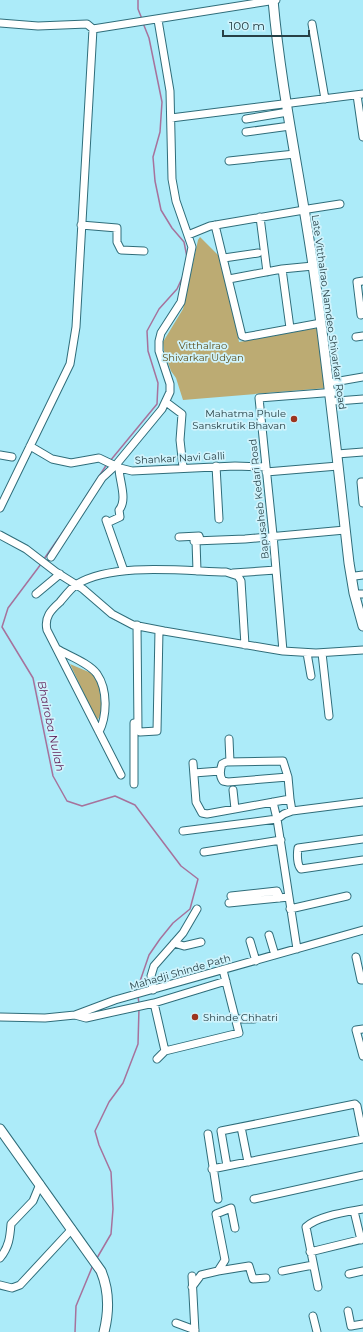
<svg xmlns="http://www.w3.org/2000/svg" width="363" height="1332" font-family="Montserrat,sans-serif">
	<rect width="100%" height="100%" fill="#acebf9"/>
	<path fill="#bcab73" d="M200,237L223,260L239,342L317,328L327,388L183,400L176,378L171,371L164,351L163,342L183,309L198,240Z
		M70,664L98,676L102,712L97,721Z"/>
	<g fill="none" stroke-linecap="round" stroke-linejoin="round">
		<path stroke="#a6729c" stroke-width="1.5" d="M138,0V9L142,19
			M143,23L149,38L162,102L160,132L153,157L155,181L161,210L172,228L184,242L187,257
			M110,461L157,404L158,383L148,351L147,331L159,309L177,289L183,276
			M83,501L107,464
			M44,559L67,526
			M41,564L8,608L2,627L33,678L53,776L67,801L82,806L115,796L135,805L181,866L198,879L190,909L173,923L160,939L149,955L137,990
			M138,996L139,1004
			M97,1258L111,1234L113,1209L111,1172L99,1145L95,1131L109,1102L123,1083L138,1044L139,1008
			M75,1332L76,1306L93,1265"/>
		<g stroke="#2f6d7a" stroke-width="9">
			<path id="street" d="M0,23L38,26L87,24L93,29L276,0
				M312,24L325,99
				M357,95L363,137
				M171,118L363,94
				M246,119L288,112
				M246,132L290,126
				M229,161L295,154
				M308,209L340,204
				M260,217L267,272
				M81,225L117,228V242L121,250L144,251
				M215,225L242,336L245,337L321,323
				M188,235L210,226L304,210
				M224,258L258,253
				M282,269L290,328
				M229,279L282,269L313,266
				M361,315L357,282L363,281
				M356,337L363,336
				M334,382L363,377
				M337,401L363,399
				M166,402L182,414L180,440L183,467
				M30,446L52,459L71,463L99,458L120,468L132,471L235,466L266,467
				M337,454L363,452
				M0,455L12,457
				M216,466L219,519
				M266,472L338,466
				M363,482H361L363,503
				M0,508L70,364L76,327L93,29
				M106,520L124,571
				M107,523L120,517L119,510C128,500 119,480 119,468
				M0,535L26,549L56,572L83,589L112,614L133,625L164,631L283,651L316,653L363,650
				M179,537L199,536L200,539L199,541
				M194,541L245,539L345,530
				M196,541L197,571
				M51,557L102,478L115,466L162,409L170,392V384L159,351V341L161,333L181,302L192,247L176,201L172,179L170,91L158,20
				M233,573L276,570
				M355,576L363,575
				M36,594L60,574
				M358,594H363
				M137,625L138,730L140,732L157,731L159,630
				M57,649C69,656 89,663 97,674C108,690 107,716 99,732
				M283,651L273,535L259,398L336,392
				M307,653L311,676
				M322,653L329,716
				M134,723V784
				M229,739L230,762
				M193,763L196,802L202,813L207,814L290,799L292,811
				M194,773L220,771
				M121,775L47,630C44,617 51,610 60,602C65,596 71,588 77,584C114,562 184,571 226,572L238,576L241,581L245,645
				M288,777L228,782L223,781C219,776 220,770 222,764L226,762L283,761L288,777L290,799
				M233,790L235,809
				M183,831L277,819L273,802
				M363,839L298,848C297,854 297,865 301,869L363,860
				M204,852L281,840
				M231,896L277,891L280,898
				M229,903L289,897
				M290,909L347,896
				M269,935L275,955
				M250,941L256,961
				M174,943L184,946L201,942
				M297,949L277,819L284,814L292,811L363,802
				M356,957L361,980H363
				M153,990L151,976L154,966L183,933L197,909
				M154,1003L165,1051L239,1033L223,970
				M75,1015L86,1018L154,1003L226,981
				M0,1017L45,1018L75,1015L115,1000L363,930
				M236,1019H254
				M363,1029L356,1030L363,1056
				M157,1059L165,1051
				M241,1127L248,1162
				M208,1134L218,1199
				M227,1166L221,1131L355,1104L357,1106L363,1136
				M212,1169L363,1139
				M254,1199L363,1175
				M354,1211L361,1240
				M310,1252L363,1239
				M0,1258C9,1247 10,1237 11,1224L33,1201L40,1184
				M218,1271L249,1266L253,1279L266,1278
				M282,1271L313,1265
				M349,1274L363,1271
				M192,1276L195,1332
				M0,1285L12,1288L20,1285L72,1229
				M192,1287L201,1275L218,1271L225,1260L216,1214L231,1208L235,1228
				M318,1287L306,1227C317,1216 347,1212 363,1209
				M348,1311L351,1326L363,1324
				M313,1316L317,1332
				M176,1323L195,1330"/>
		</g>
		<g stroke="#2f6d7a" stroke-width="11">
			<path id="secondary" d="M273,0C281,91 301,181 314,272C328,369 338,466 349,563L354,593L363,626
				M0,1129L101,1271C109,1290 109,1312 104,1332"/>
		</g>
		<use href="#street" stroke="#fff" stroke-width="7"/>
		<use href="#secondary" stroke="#fff" stroke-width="9"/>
	</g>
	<g fill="#9d341e" stroke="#cff3fc" stroke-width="1.5">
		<circle cx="294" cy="419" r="4"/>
		<circle cx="195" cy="1017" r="4"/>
	</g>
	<g text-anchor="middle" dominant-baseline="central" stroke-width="3.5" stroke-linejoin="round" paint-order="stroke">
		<g font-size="10" fill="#274046" stroke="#cff3fc">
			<text transform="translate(329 312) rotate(82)">Late Vitthalrao Namdeo Shivarkar Road</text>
			<text transform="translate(180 458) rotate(-3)">Shankar Navi Galli</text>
			<text transform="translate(259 499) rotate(-96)">Bapusaheb Kedari Road</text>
			<text transform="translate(180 972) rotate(-16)">Mahadji Shinde Path</text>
		</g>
		<g font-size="10" fill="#5d4f1c" stroke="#cff3fc">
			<text x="203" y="345">Vitthalrao<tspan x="203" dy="12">Shivarkar Udyan</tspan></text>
		</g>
		<g font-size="10" fill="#274046" stroke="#cff3fc" text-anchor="end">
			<text x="286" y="413">Mahatma Phule<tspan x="286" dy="12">Sanskrutik Bhavan</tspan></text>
			<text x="203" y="1017" text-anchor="start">Shinde Chhatri</text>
		</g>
		<g font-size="11" font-style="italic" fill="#622159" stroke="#cff3fc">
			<text transform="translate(51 726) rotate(78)">Bhairoba Nullah</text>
		</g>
	</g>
	<path d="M223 30v6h86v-6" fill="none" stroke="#274046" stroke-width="2"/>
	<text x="229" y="30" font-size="12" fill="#274046" stroke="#cff3fc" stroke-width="3" paint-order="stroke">100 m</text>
</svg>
